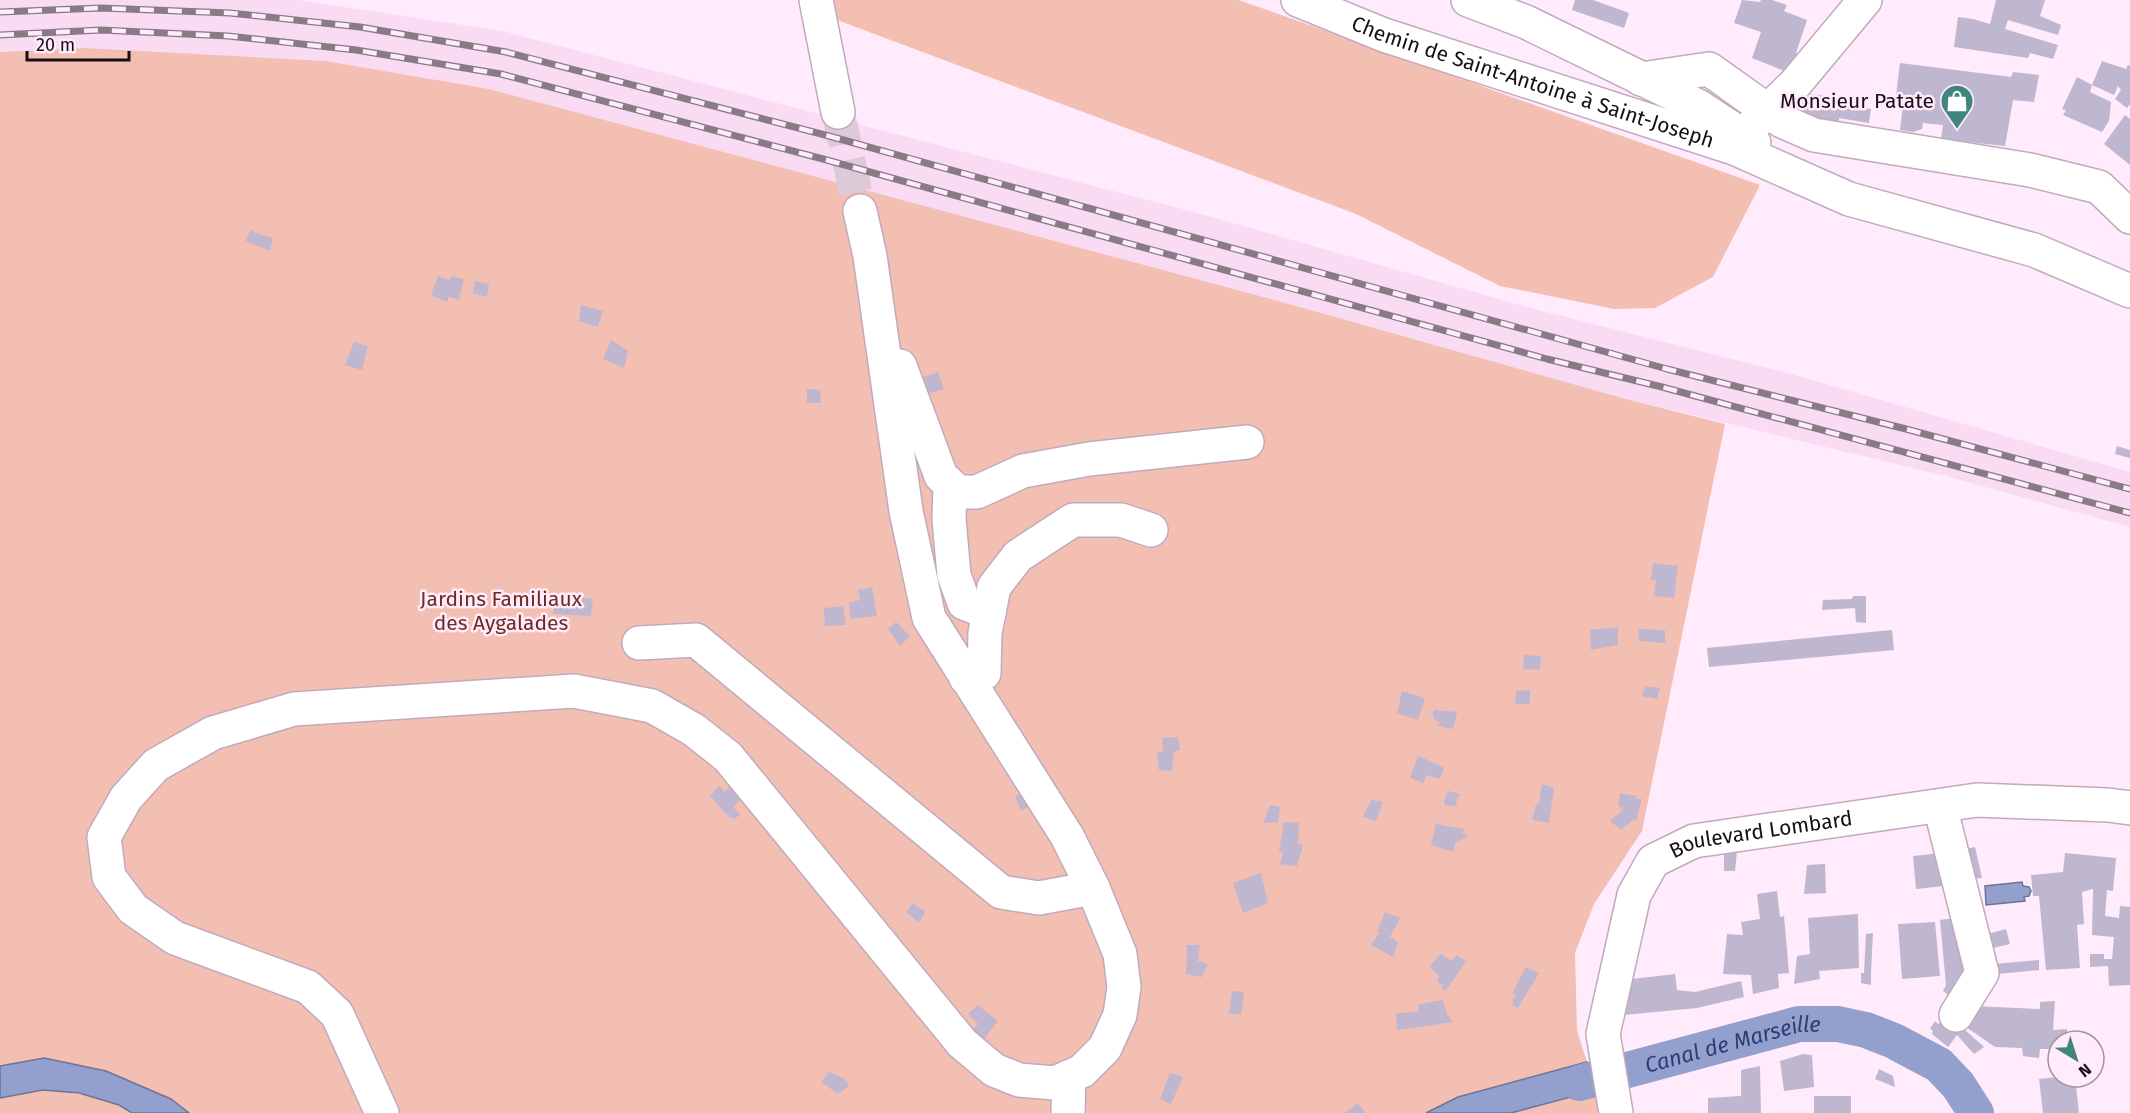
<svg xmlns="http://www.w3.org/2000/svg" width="2130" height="1113" font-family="'Fira Sans',sans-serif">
	<rect width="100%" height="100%" fill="#ffebfb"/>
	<path fill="#f9dbf3" d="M0,0H298L502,31L1205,215L1530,308L1788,373L2130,472V527L1946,476L1626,399L1282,302L489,89L85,48L0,52Z"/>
	<path fill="#f4bfb3" d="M825,0H1239L1760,185L1713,277L1655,308L1614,309L1500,286L1356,214L829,17Z
		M85,48L325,61L489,89L1282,302L1626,399L1725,424L1642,831L1594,904L1575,953L1577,1030L1587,1062L1458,1097L1426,1113H189L171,1099L44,1058L0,1066V52Z
		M43,1090C74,1093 105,1096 132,1113H0V1098Z
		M1597,1090L1600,1113H1511Z"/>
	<path fill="#939fcc" stroke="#6e7495" stroke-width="1.5" d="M2022,882L2023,886L2029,887L2031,891L2029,896L2024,897L2025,901L1986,905L1985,886Z
		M44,1058L106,1071L171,1099L189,1113H132L119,1105L79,1093L43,1090L0,1098V1066Z
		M1587,1062L1597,1090L1511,1113H1426L1458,1097Z"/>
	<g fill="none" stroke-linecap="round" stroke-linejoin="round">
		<path stroke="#939fcc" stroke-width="36" id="s1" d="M1579,1083L1799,1024H1838L1866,1030L1894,1041L1939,1065L1958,1085L1976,1113"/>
	</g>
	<path fill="#bfb6cf" d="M1575,0H1593L1629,13L1624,28L1572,10Z
		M1742,0L1760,2L1761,0H1772L1787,5L1784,11L1807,20L1796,53L1801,55L1787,72L1752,58L1761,32L1734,23Z
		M1996,0H2045L2040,16L2061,25L2058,35L2008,20L2005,29L2058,45L2053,59L2030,53L2028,58L1954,47L1958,17L1973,19L1990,24Z
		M2102,61L2126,69L2128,65L2130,66V104L2127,108L2115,99L2121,90L2118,86L2114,95L2092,85Z
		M1900,63L2011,77L2013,72L2039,75L2034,102L2013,100L2005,146L1941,139L1943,125L1923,123L1922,129L1913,132L1900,130L1903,105L1895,104Z
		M2077,77L2092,85L2090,92L2111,102L2109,121L2102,132L2063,115L2066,110L2062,109Z
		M1807,94L1843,97L1842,104L1871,109L1869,123L1839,118V122L1790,114L1795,102Z
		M2125,115L2130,119V165L2104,144Z
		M251,229L255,233L273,238L270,251L246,241Z
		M438,276L450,280L452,276L464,279L459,300L449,297L447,302L431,295Z
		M475,281L489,284L487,297L473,293Z
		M581,305L603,311L598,327L579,321Z
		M611,340L628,351L624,368L603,359Z
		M354,342L368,346L362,370L345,365Z
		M938,372L944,389L926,394L921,378Z
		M807,389L820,390L821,403H807Z
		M2117,446L2130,450V458L2115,454Z
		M1653,563L1678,566L1674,598L1654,596L1656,580H1651Z
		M872,587L877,616L851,619L849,603L860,600L858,590Z
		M555,595L593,599L591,616L553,614Z
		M1853,596H1866V623L1856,622L1855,608L1822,610L1823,600L1852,599Z
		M843,606L846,625L825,626L824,608Z
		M896,622L910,636L900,646L888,629Z
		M1618,627V645L1591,650L1590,630Z
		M1638,629L1665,630V643L1639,641Z
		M1892,630L1894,650L1709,667L1707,648Z
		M1524,655L1541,656L1540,670L1523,669Z
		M1645,686L1660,688L1657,699L1642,696Z
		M1530,690V704H1515L1516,691Z
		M1402,691L1425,698L1418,720L1397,713Z
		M1434,710L1457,712L1453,729L1438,726L1440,722L1434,720V716L1432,715Z
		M1178,737L1180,750L1174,752L1172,771L1159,770L1157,752H1163L1162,738Z
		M1418,756L1444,767L1440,779L1426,775L1424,783L1410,778Z
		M1542,784L1554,788L1549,823L1532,820L1536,804L1539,803Z
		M731,785L742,798L733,807L740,814L735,819L729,817L710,796L719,786L725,792Z
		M1022,791L1032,804L1021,811L1015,797Z
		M1448,791L1460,794L1456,800L1457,806L1445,805L1444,801Z
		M1620,793L1636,796V799H1642L1636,821L1633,820L1621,830L1610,821L1623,810L1618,805Z
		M1371,800L1383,802L1376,821L1363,817Z
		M1270,805L1280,807L1278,822L1263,823Z
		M1284,822L1299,823L1298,844L1303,845L1297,866L1280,864L1283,852L1279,851Z
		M1436,824L1464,829L1463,834L1469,835L1455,843L1453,852L1431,845Z
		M1975,847L1982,878L1963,880L1956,851Z
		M1737,851L1735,871H1724V853Z
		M1941,853L1944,886L1916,889L1913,856Z
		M2065,853L2116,858L2113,891L2107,890L2105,916L2119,918L2120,906L2130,907V985L2109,986L2108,966L2090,967V954H2104V959H2112L2114,937L2092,935L2093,889L2082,892L2084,924L2077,925L2080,968L2046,970L2039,896H2033L2031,875L2063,872Z
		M1825,864L1826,893L1804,894L1807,865Z
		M1261,873L1268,903L1243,913L1233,883Z
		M1777,891L1780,917L1784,916L1789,973L1778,974L1779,988L1753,994L1751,975L1723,974L1727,934L1743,935L1741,922L1760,919L1757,894Z
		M913,903L925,912L919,923L906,912Z
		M1385,912L1400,918L1390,937L1398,942L1393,957L1371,945L1380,932L1377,931Z
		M1858,914L1859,968L1819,971L1820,979L1794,984L1797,956L1810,954L1808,918Z
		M1961,917L1972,982L1954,999L1943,991L1946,985L1940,920Z
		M1935,922L1940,976L1902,979L1898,924Z
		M2006,929L2010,944L1980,951L1976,937Z
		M1873,933L1871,972V985L1861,983V973H1864L1866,934Z
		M1187,945H1200L1198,961L1208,964L1202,977L1186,974Z
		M1441,954L1451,961L1457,955L1466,962L1445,991L1441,988L1443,985L1437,982L1439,976L1429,967Z
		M2039,960V970L1987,975L1994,964Z
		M1526,967L1539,973L1518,1008L1512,1005L1514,998L1517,995L1512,993Z
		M1675,974L1677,990L1695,992L1741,981L1744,997L1697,1008L1624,1015L1632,979Z
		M1232,991L1244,992L1241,1015L1229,1013Z
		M1443,1000L1447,1014L1453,1022L1397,1030L1396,1013L1418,1012L1419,1004Z
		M2055,1001L2053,1030L2067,1029V1041H2058V1049H2040L2039,1058L2023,1056L2022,1048L1995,1047L1966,1027L1974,1006L2040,1009V1002Z
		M978,1005L998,1021L984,1039L971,1031L978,1024L968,1014Z
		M1935,1021L1938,1024L1941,1021L1958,1031L1964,1029L1984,1047L1974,1054L1957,1035L1948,1047L1932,1034L1933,1030L1930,1029Z
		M1803,1054L1812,1055L1814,1087L1784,1091L1780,1061Z
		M1760,1066L1761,1113H1708V1098L1741,1096V1070Z
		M1879,1069L1893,1076L1895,1087L1875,1079Z
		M829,1072L845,1079L849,1086L838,1094L821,1082Z
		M1170,1073L1183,1077L1171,1104L1160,1099Z
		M2059,1077H2075L2079,1113H2043L2039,1079Z
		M1814,1096H1851V1113H1814Z
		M1358,1103L1366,1113H1345Z"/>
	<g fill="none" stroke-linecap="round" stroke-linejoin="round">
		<path stroke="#dccad8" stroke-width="33" stroke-dasharray="33 16" stroke-linecap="butt" d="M838,112L860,211"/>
		<g stroke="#c1aabc" stroke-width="36">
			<g id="minor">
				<path d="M816,0L838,112"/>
				<path d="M1641,79L1709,69L1782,121L1814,135L2030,170L2099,187L2130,217"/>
				<path d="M1754,124L1795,84L1865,0"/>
				<path d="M900,366L941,476L958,492H977L1023,471L1089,459L1247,442"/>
				<path d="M950,485L949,519L954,575L964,603L989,613"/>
				<path d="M639,643L696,640L1001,892L1039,898L1093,888"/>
				<path d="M966,678L984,673L985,633L994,587L1018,556L1073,520H1121L1151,530"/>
				<path d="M1940,806L1982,973L1956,1015"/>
				<path d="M382,1113L337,1014L308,987L175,938L133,909L109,877L104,837L126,798L156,765L213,733L294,709L574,691L652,706L694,730L728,757L962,1043L994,1070L1019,1080L1055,1083L1082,1071L1105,1048L1120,1015L1124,987L1120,954L1093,888L1067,836L929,618L906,511L870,256L860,211"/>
				<path d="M1068,1113L1069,1077"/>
				<path id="s2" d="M1616,1113L1603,1034L1634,895L1653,861L1694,841L1977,800L2108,805L2130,808"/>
			</g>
		</g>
		<g stroke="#c1aabc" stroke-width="36">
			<g id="major">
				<path id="s3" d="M1298,0L1384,35L1734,148L1849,199L2034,250L2130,291"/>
				<path d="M1468,0L1526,22L1698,106L1754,143"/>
			</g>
		</g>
		<use href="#minor" stroke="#fff" stroke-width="33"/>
		<use href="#major" stroke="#fff" stroke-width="33"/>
		<g stroke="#897b86" stroke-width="7">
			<path id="rail" d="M0,12L101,8L230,13L360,27L506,52L829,136L1667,369L1906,429L2130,489
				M0,35L101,30L228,36L356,50L501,74L823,159L1547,359L1662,387L2130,513"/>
		</g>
		<use href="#rail" stroke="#ffebfb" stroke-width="4.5" stroke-dasharray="14" stroke-linecap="butt"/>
	</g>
	<defs>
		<g id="shop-pin" transform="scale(1.725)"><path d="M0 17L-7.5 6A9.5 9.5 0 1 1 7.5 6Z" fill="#41867c" stroke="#ffebfb"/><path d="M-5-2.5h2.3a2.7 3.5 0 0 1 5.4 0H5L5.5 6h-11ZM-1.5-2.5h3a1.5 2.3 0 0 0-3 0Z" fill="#fff"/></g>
	</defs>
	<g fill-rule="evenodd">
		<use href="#shop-pin" x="1957" y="101"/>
	</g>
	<g text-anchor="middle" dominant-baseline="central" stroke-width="5" stroke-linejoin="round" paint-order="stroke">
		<g font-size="21" fill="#160e14" stroke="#ffebfb">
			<text stroke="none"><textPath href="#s3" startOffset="249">Chemin de Saint-Antoine à Saint-Joseph</textPath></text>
			<text stroke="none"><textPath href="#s2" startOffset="374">Boulevard Lombard</textPath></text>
		</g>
		<g font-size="21" fill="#160e14" stroke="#ffebfb" text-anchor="end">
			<text x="1934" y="101">Monsieur Patate</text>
		</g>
		<g font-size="21" fill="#6d2c1f" stroke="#ffebfb">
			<text x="501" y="599">Jardins Familiaux<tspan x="501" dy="24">des Aygalades</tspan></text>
		</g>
		<g font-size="22" font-style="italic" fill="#303b73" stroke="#ffebfb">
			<text stroke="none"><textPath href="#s1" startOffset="159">Canal de Marseille</textPath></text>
		</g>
	</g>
	<g transform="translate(2076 1059) rotate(142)"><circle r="28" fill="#ffebfb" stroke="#a2939f" stroke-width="1.5"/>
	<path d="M0-4.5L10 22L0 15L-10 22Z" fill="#41867c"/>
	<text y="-9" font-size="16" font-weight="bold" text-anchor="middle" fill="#160e14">N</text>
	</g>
	<path d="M27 51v9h102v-9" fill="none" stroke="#160e14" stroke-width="3"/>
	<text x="36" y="51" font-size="18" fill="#160e14" stroke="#ffebfb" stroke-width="4.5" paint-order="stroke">20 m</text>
</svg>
